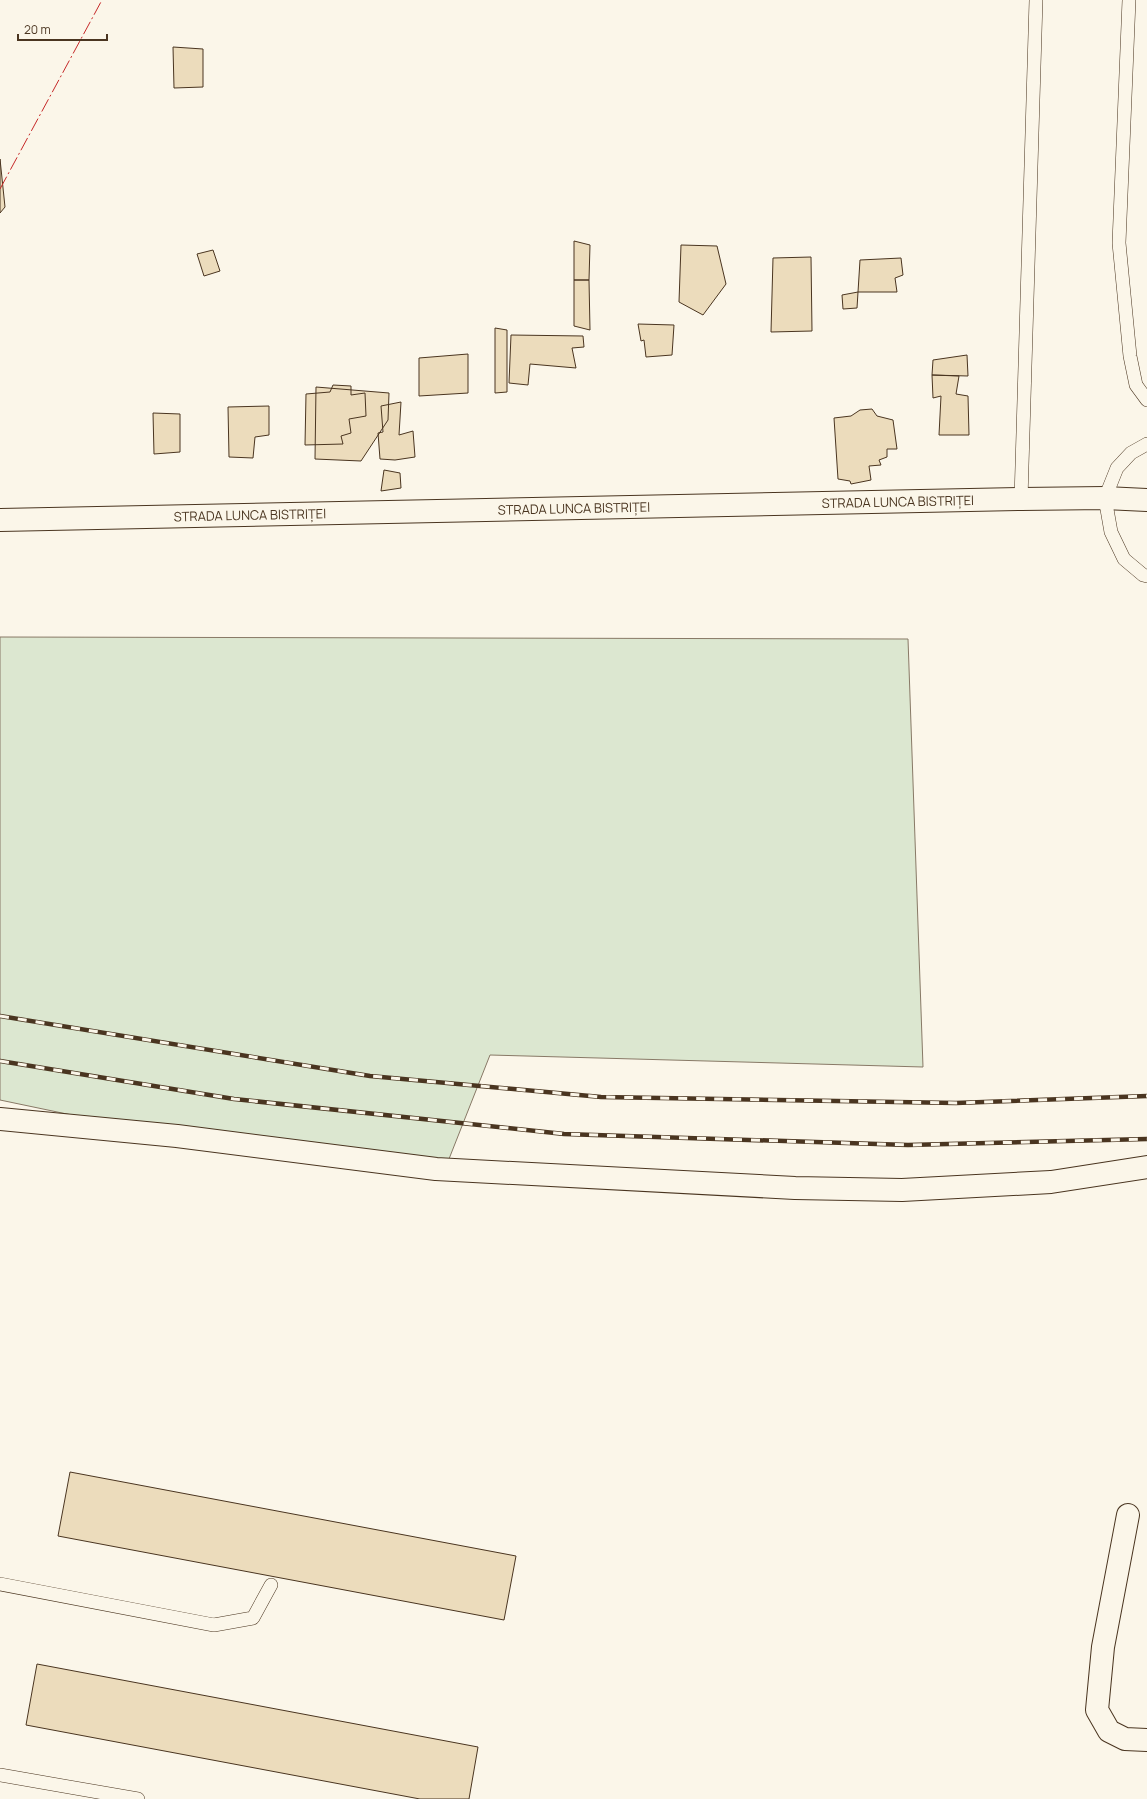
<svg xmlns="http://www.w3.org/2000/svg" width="1147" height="1799" font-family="Manrope,sans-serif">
	<rect width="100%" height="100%" fill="#fbf6e9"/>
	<path fill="#dce7d0" stroke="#887966" d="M0,637L908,639L923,1067L490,1055L447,1164L191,1140L0,1100Z"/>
	<path fill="#ecdcbc" stroke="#4a3520" d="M173,47L203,49V87L174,88Z
		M0,159L5,207L0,213Z
		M574,241L590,245L589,280H574Z
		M681,245L717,246L726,284L703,315L679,302Z
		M213,250L220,271L204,276L197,254Z
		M811,257L812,331L771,332L773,258Z
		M901,258L903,275L895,278L897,292H858L860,260Z
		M574,280H589L590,330L574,326Z
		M858,292L857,308L843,309L842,295Z
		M638,324L674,325L672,355L646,357L644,340L641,341Z
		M495,328L507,330V392L495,393Z
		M511,335L583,336L584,347L572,348L576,368L530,364L528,385L509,383Z
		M468,354V393L419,396V358Z
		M967,355L968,376L932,375L933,360Z
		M932,375L959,376L956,394L968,396L969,435H939L941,396L933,398Z
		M333,385L351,386V395L365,393L366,416L349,419L351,433L341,436L343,444L305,445L306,394L330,392Z
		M316,387L389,393L388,420L361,461L315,459Z
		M401,402L399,435L413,431L415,457L395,460L380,459L378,433L383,432L381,406Z
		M269,406V435L255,437L253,458L229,457L228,407Z
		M872,409L877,416L893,420L897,449H887V457L879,460L881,465L869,466L871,480L851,484L850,481L838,479L834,418L851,416L860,410Z
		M153,413L180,414V452L154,454Z
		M384,470L400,473L401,488L381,491Z
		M70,1472L516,1556L504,1620L58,1536Z
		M37,1664L478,1747L469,1799H420L26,1725Z"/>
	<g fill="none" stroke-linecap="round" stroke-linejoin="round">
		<g stroke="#4a3520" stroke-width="14">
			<path id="lane" d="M1129,0L1119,243L1130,356L1136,385L1147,400
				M1147,444L1131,453L1117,468L1105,498L1111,532L1124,559L1143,575L1147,576
				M1021,499L1036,0
				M0,1584L214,1625L253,1618L271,1585
				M0,1775L138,1799"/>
		</g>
		<g stroke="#4a3520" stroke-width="24">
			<g id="street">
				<path id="s1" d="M0,520L1021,499L1105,498L1147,500"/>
				<path d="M0,1119L177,1136L436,1169L795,1188L902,1190L1051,1182L1147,1167"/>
				<path d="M1128,1515L1103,1647L1097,1710L1109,1731L1125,1739L1147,1740"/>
			</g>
		</g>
		<use href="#lane" stroke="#fbf6e9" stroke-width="13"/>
		<use href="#street" stroke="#fbf6e9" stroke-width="22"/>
		<g stroke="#4a3520" stroke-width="4.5">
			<path id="rail" d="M0,1016L370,1076L601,1097L956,1103L1147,1096
				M0,1061L234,1099L564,1134L908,1145L1147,1139"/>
		</g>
		<use href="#rail" stroke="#fbf6e9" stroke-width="3" stroke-dasharray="9" stroke-linecap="butt"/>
		<path stroke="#c62828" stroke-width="1" stroke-dasharray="14 3 2 3" stroke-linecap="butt" d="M0,189L102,0"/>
	</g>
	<g text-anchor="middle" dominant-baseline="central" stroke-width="3" stroke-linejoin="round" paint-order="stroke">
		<g font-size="13" fill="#4a3520" stroke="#fbf6e9">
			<text stroke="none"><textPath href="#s1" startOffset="898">STRADA LUNCA BISTRIȚEI</textPath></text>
			<text stroke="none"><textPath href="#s1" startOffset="574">STRADA LUNCA BISTRIȚEI</textPath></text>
			<text stroke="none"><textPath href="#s1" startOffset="250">STRADA LUNCA BISTRIȚEI</textPath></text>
		</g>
	</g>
	<path d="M18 34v6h89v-6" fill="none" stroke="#4a3520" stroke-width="2"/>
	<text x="24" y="34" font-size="12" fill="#4a3520" stroke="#fbf6e9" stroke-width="3" paint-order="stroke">20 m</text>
</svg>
